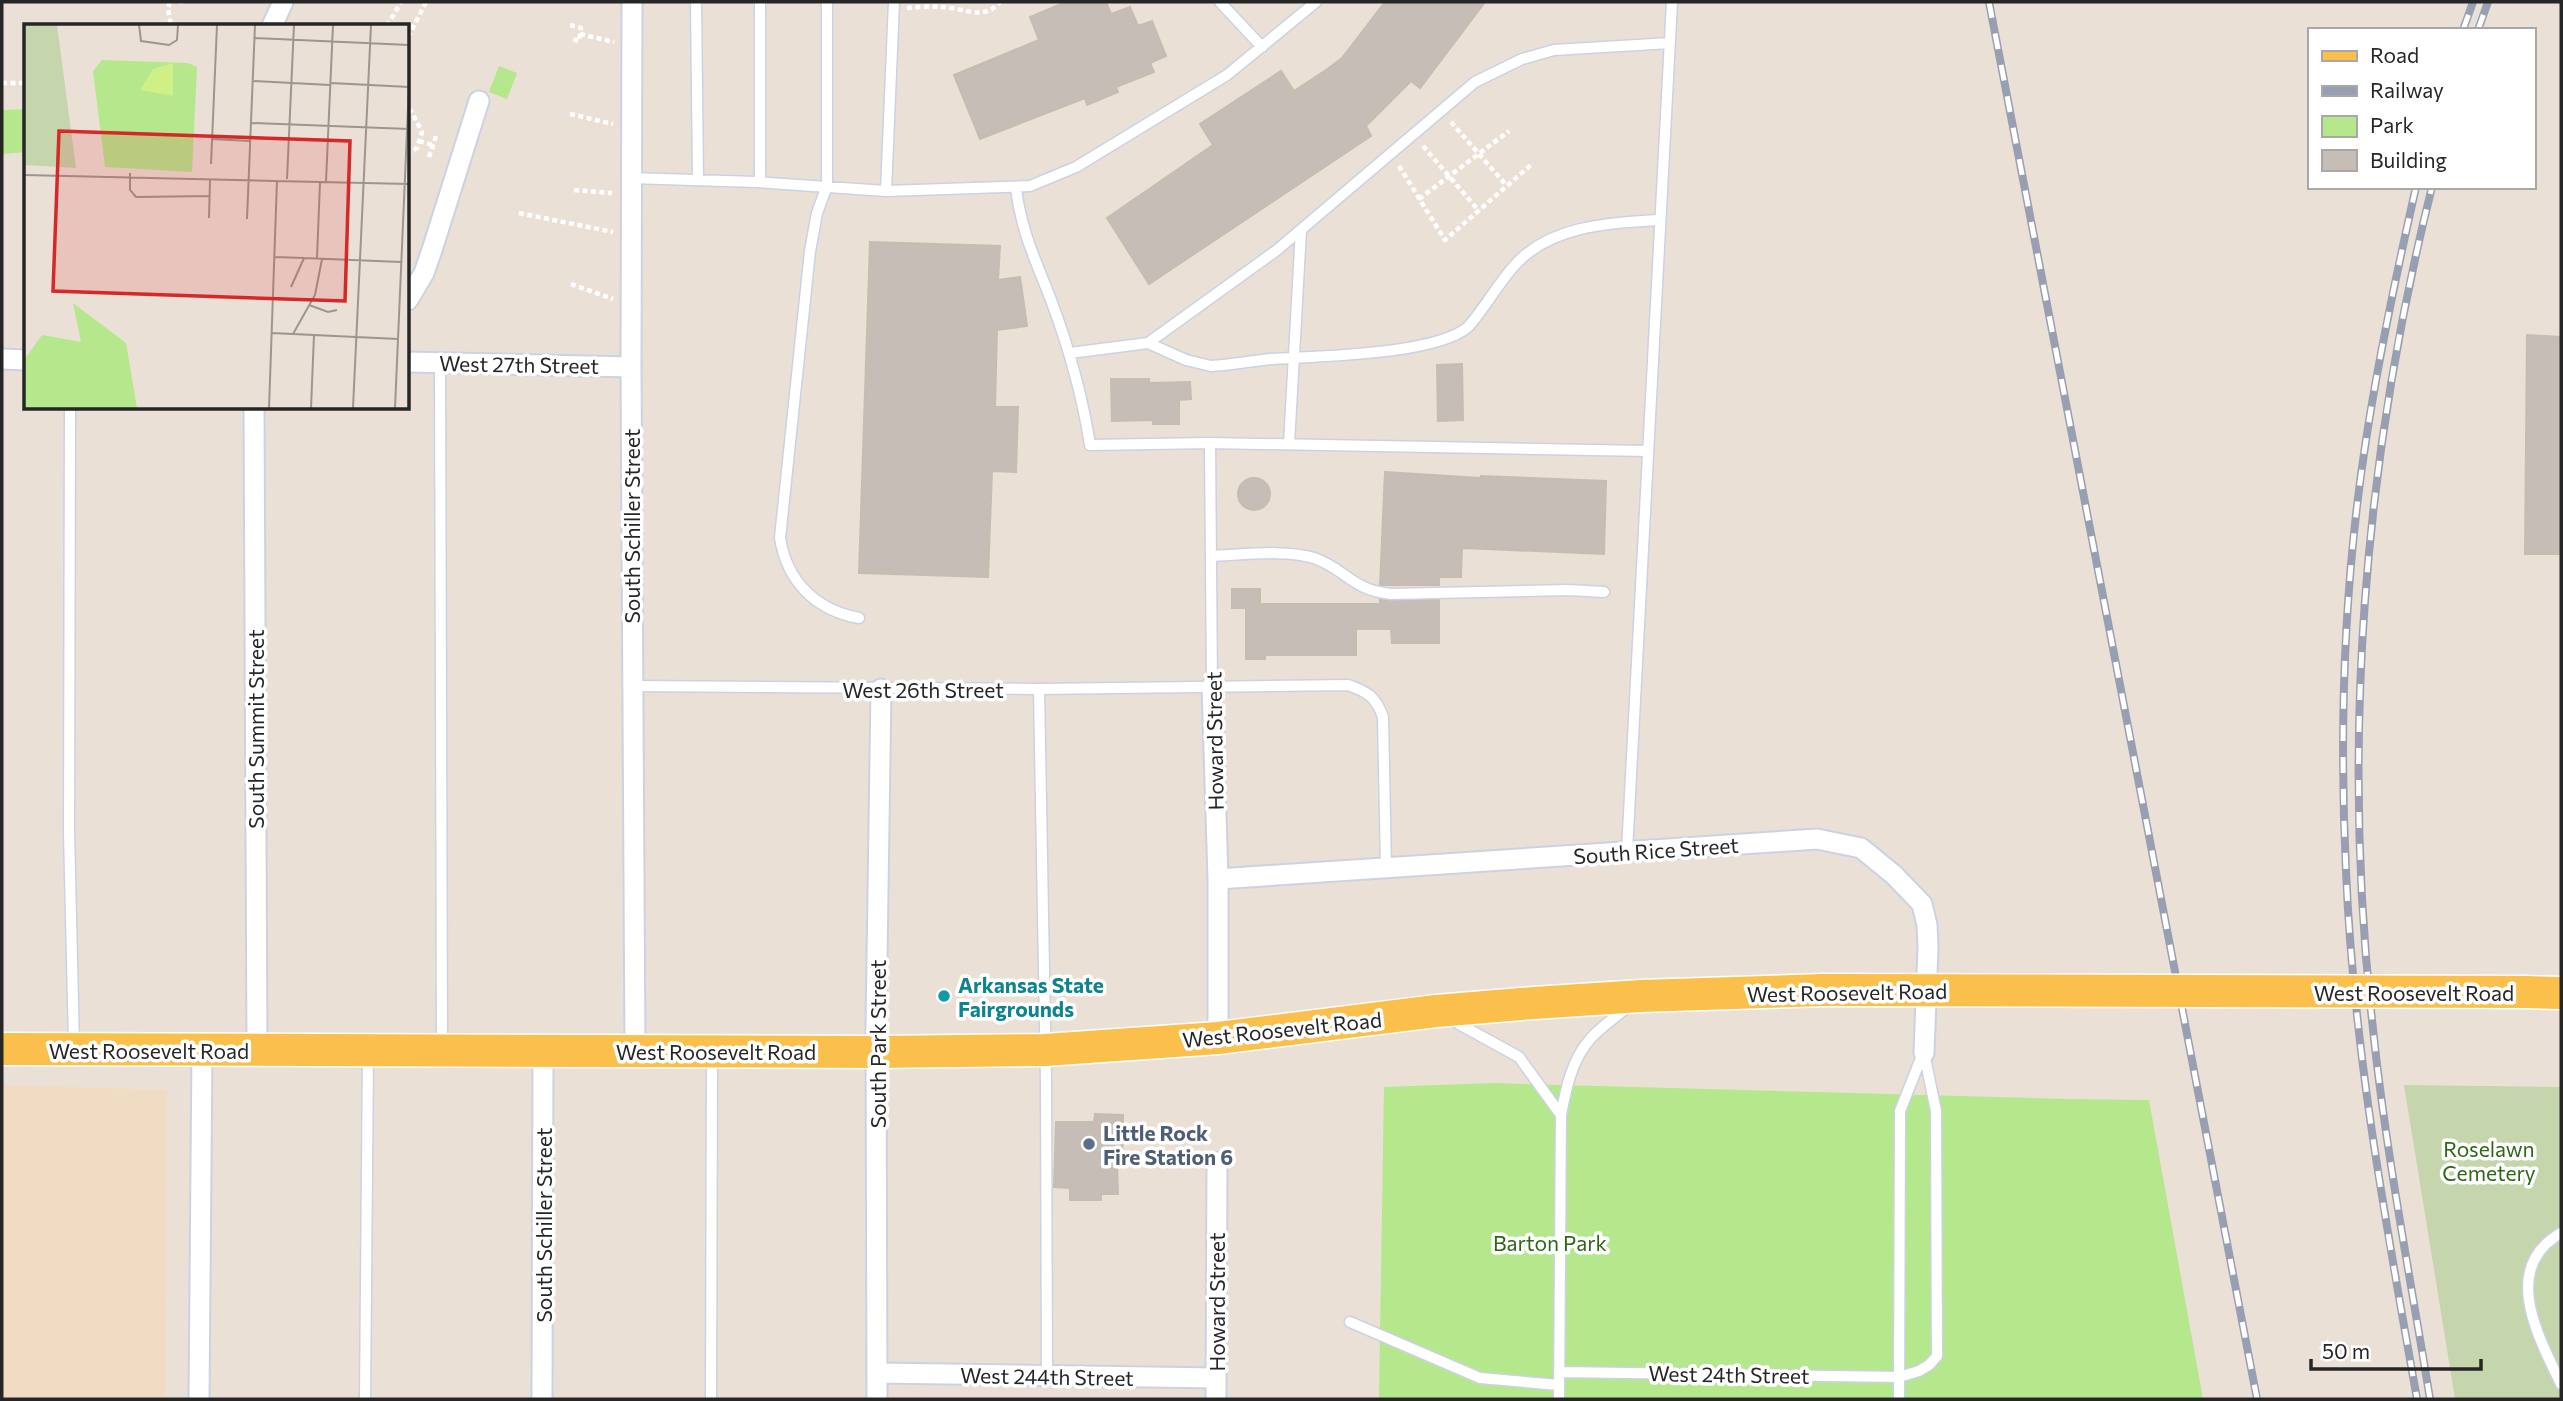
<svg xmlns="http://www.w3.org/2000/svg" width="2563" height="1401" font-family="Commissioner,sans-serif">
	<rect width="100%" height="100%" fill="#ebe0d6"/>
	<path fill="#efdcc3" d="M2,1085L167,1090L165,1399H2Z"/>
	<path fill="#b5e78d" d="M499,66L517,73L507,99L489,92Z
		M26,109V152L2,154V110Z
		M1492,1083L2068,1099L2149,1100L2203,1399H1379L1384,1087Z"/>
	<path fill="#c5d6ac" d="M2404,1085L2561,1087V1399H2455Z"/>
	<path fill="#c6bdb6" stroke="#c6bcb0" stroke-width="2" d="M1066,2H1106L1111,14L1130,7L1138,26L1152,21L1166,56L1150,63L1154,72L1116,87L1118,92L1087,105L1085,98L980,139L954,75L1039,40L1030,17Z
		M1385,2H1485L1420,88L1411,81L1366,126L1371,136L1149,284L1107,218L1213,145L1200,124L1281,71L1294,91L1326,70L1342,58Z
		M870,242L1000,246L998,280L1020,277L1027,326L997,330L995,407H1018L1016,472L992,471L988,577L859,573Z
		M2527,335L2561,337V554H2525Z
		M1462,364L1463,420L1438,421L1437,365Z
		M1111,379H1149V383L1190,382L1191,399L1179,400V424H1153V420L1112,421Z
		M1385,472L1481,478V476L1606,481L1604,554L1462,548L1461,577H1439V585H1380Z
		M1238 494a16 16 0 1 1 32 0a16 16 0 1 1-32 0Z
		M1232,589H1260V604H1380V600H1439V643H1392L1391,629H1356V655H1265V659H1246V608H1232Z
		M1095,1114L1123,1115L1122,1165H1117L1118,1194H1101V1200H1070V1188L1054,1187L1056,1122H1094Z"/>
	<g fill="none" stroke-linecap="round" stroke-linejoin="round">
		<g stroke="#cbd2e2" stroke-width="13">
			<path id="service" d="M696,2L698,180
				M827,2V186L817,213L810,251L780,538C787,581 815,610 859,618
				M1220,2L1262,47
				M631,178L756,182L886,191L1030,186L1076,167L1227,75L1316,2
				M760,182V2
				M1016,188C1021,231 1036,261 1051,300C1069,348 1082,394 1090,445L1210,443L1648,451
				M886,191L894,2
				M1148,343L1277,250L1475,82L1522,59L1554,50L1670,43
				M1070,353L1148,343L1186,360L1211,366C1231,365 1251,361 1271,359C1318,356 1435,355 1468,327C1485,308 1497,285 1514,266C1550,225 1610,223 1660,220
				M440,363L442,1046
				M70,408L69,831L74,1045
				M1210,443L1212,686
				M1289,444L1301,230
				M1211,556C1240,555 1287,549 1314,558C1346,569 1351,590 1391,594L1568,590L1604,592
				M633,686L1039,689L1348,685C1368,692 1376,697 1383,717L1386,868
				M1039,689L1046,1082L1047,1375
				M1627,851L1672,2
				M1450,1019L1519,1057L1561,1115
				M2561,1233C2500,1268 2538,1336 2561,1384
				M1350,1322L1480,1378L1559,1385
				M1559,1372L1899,1377L1919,1371L1929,1365L1937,1356L1936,1111L1924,1053
				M365,1399L368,1053
				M711,1399L712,1057
				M1559,1399L1561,1115C1566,1088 1572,1059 1591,1038C1602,1026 1617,1016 1630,1005
				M1899,1399L1900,1111L1923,1053"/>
		</g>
		<g stroke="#cbd2e2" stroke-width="23">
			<path id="minor" d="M632,2L631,367L635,1051
				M272,26L283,2
				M408,300L424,273L432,250L479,101
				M2,359L26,360
				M408,362L631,367
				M254,408L257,1050
				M1212,686L1218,879V1038
				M1218,879L1817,839L1861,848L1894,875L1922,904L1927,925L1928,947L1924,1053
				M877,1373L1216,1378
				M199,1399L202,1050
				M542,1399L543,1050
				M877,1399L876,1027L881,689
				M1216,1399L1217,1162"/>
		</g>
		<g stroke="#fff" stroke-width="35">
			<path id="primary" d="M2526,992L2561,993
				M2,1049L876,1052L1045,1050L1218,1038L1436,1011L1534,1003L1641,996L1822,990"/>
		</g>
		<path stroke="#fff" stroke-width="4.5" stroke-dasharray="5 3.5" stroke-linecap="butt" d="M170,2L168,8L171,26
			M179,2H183
			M907,8C918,7 930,6 941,7C962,7 983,22 1000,2
			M570,25L581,28L579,41L572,39
			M387,26L401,2
			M580,34L614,42
			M408,37L426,2
			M2,83H26
			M408,110L411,111L422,132L417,148L408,153
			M570,114L613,124
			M1451,122L1507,186
			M419,141L433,145
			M1423,146L1479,211
			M429,157L437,133
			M1399,166L1445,240L1532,164
			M574,190L612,193
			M1419,199L1509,131
			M519,213L613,232
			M571,284L613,299"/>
		<use href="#service" stroke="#fff" stroke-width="10"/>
		<use href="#minor" stroke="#fff" stroke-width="19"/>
		<use href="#primary" stroke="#fbc04b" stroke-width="32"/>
		<g stroke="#999fb3" stroke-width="8">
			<path id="rail" d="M1989,2L2257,1399
				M2463,30L2473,2
				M2478,30L2488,2
				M2416,187C2397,271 2379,355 2366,440C2344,582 2339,727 2346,870C2353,1047 2386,1224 2417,1399
				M2430,1399C2410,1276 2386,1153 2373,1029C2341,747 2363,462 2432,187"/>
		</g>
		<use href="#rail" stroke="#fff" stroke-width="5" stroke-dasharray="16" stroke-linecap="butt"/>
		<g stroke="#fff" stroke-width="35" stroke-linecap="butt">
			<path id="primary-bridge" d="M1822,990L2526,992"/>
		</g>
		<use href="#primary-bridge" stroke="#fbc04b" stroke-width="32"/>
	</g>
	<circle fill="#0f9aa8" stroke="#fff" stroke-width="2.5" cx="944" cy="996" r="7"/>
	<circle fill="#5c6f8a" stroke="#fff" stroke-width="2.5" cx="1089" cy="1144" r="7"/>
	<g text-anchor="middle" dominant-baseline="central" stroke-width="7" stroke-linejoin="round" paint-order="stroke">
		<g font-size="21" fill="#262626" stroke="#fff">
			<text transform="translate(519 364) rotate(1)">West 27th Street</text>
			<text transform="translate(631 526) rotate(-90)">South Schiller Street</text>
			<text x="923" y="689">West 26th Street</text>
			<text transform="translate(255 729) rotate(-90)">South Summit Street</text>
			<text transform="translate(1214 741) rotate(-91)">Howard Street</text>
			<text transform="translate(1656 850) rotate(-4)">South Rice Street</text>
			<text transform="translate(1847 992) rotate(-1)">West Roosevelt Road</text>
			<text x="2414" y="992">West Roosevelt Road</text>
			<text transform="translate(1282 1029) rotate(-6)">West Roosevelt Road</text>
			<text transform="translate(877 1044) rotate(-90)">South Park Street</text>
			<text x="149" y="1050">West Roosevelt Road</text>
			<text x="716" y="1051">West Roosevelt Road</text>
			<text transform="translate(543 1225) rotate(-90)">South Schiller Street</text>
			<text transform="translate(1216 1302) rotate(-90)">Howard Street</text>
			<text transform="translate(1729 1374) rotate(1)">West 24th Street</text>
			<text transform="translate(1047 1376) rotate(1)">West 244th Street</text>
		</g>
		<g font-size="21" font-weight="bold" fill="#0d838f" stroke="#fff" text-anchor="start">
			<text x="958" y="984">Arkansas State<tspan x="958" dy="24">Fairgrounds</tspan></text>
		</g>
		<g font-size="21" font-weight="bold" fill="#4e5e75" stroke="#fff" text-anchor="start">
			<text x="1103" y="1132">Little Rock<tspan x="1103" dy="24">Fire Station 6</tspan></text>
		</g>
		<g font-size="21" fill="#2d6713" stroke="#fff">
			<text x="2489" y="1148">Roselawn<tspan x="2489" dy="24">Cemetery</tspan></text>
			<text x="1550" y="1242">Barton Park</text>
		</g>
	</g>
	<g transform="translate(24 24)">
		<rect width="385" height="385" fill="#ebe0d6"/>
		<path d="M78,36L164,39L173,43L168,148L81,143L69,47ZM49,279L102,319L113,384H0V336L18,311L57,318Z" fill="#b5e78d"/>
		<path d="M0,1H33L52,144L0,141Z" fill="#c5d6ac"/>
		<path d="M149,39V72L116,66L129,45Z" fill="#cef087"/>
		<path fill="none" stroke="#9c9690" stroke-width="2" d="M115,1L117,17L145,21L153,16L154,1M231,14L385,21M229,57L306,61M307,59L385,63M227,99L385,105M188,115L226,117M187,140L193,1M106,149V166L112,173L186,172M0,151L385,160M263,155L270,1M302,157L309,1M185,194L186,156M223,195L231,1M251,233L280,234M293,234L296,158M267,263L280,234L377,238M285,281L304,288L313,286M248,309L374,315M269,310L291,271L298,235M245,384L253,156M287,384L290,311M329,384L347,1M371,384L385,61"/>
		<path fill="#d62828" fill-opacity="0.15" stroke="#d62828" stroke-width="3.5" d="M35,107L326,117L321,277L29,267Z"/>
		<rect width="385" height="385" fill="none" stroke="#262626" stroke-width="3.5"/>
	</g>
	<rect width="2563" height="1401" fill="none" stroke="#262626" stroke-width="7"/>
	<rect x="2308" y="28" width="228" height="161" fill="#ffffff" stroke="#a8a8a8" stroke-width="2"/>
	<rect x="2322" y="51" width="35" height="10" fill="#fbc04b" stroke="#a8a8a8" stroke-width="2"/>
	<text x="2370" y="63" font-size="21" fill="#262626">Road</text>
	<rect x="2322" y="86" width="35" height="10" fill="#999fb3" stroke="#a8a8a8" stroke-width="2"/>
	<text x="2370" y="98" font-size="21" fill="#262626">Railway</text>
	<rect x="2322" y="116" width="35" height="21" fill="#b5e78d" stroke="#a8a8a8" stroke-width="2"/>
	<text x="2370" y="133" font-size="21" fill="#262626">Park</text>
	<rect x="2322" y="150" width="35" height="21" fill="#c6bdb6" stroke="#a8a8a8" stroke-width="2"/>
	<text x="2370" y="168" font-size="21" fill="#262626">Building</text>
	<path d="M2311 1359v10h170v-10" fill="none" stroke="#262626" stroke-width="3.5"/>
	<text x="2322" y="1359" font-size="21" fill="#262626" stroke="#ffffff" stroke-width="5" paint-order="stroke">50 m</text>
</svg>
